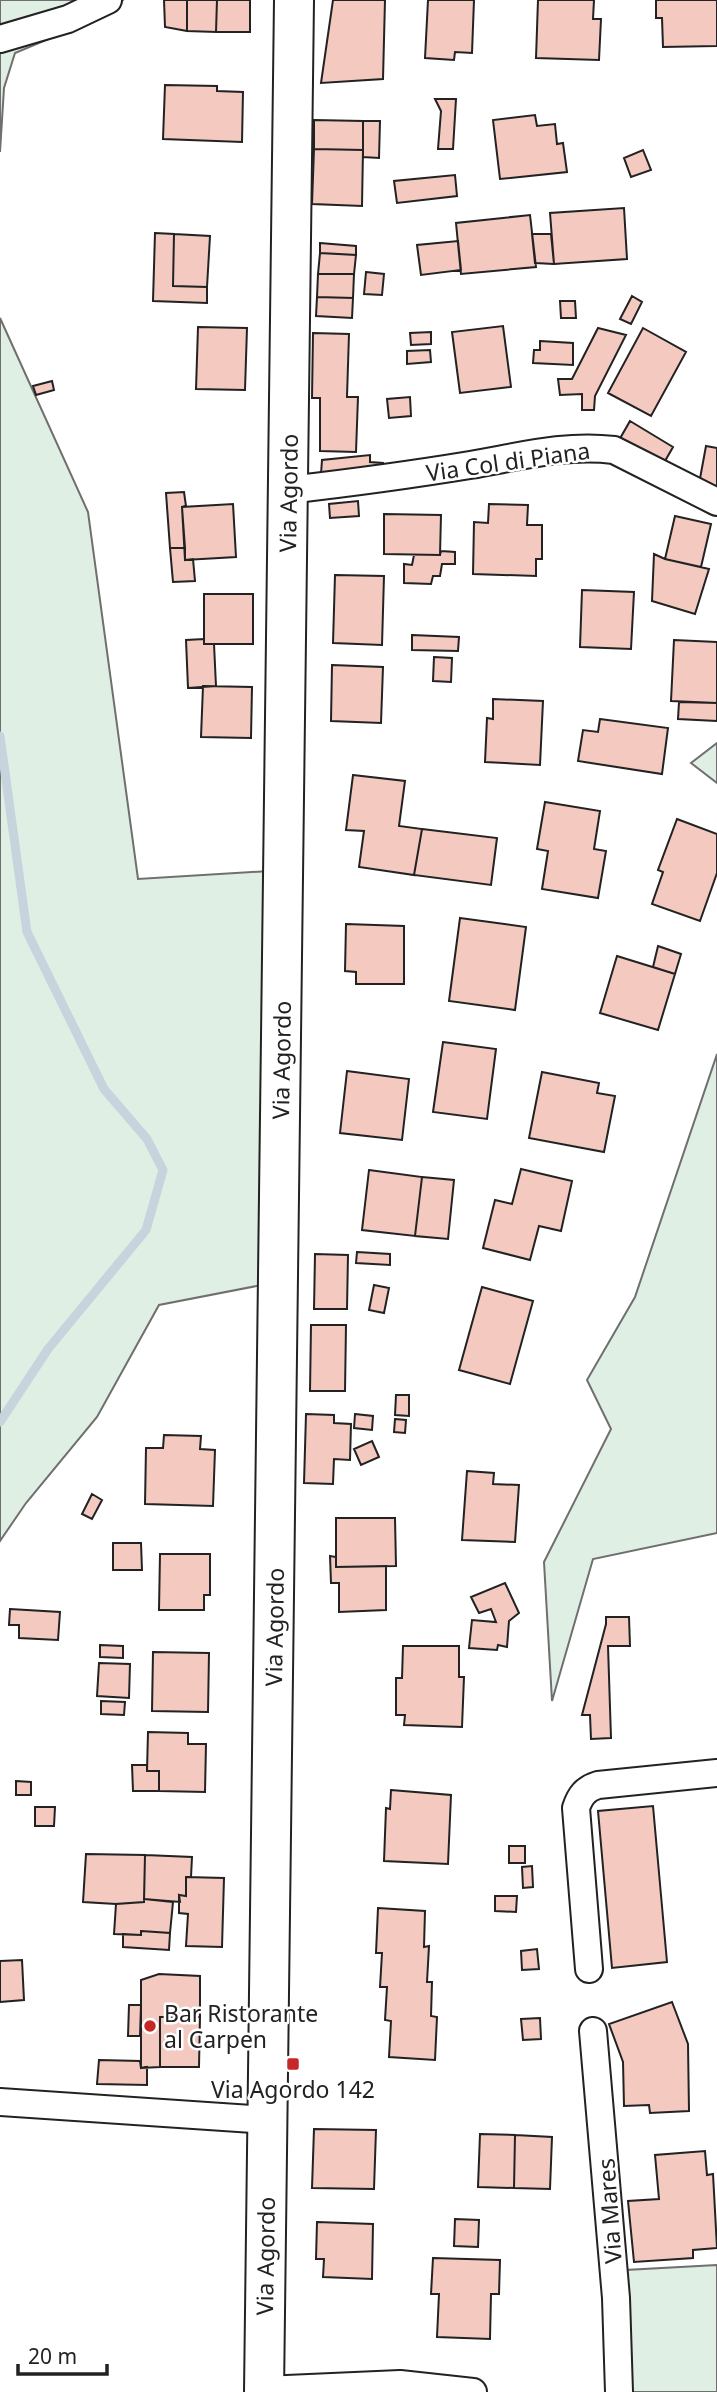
<svg xmlns="http://www.w3.org/2000/svg" width="717" height="2392" font-family="'Noto Sans',sans-serif">
	<rect width="100%" height="100%" fill="#fff"/>
	<path fill="#e0efe3" stroke="#6f6f6f" stroke-width="2" d="M0,0H123L106,15L15,53L4,88L0,152Z
		M0,318L88,512L138,879L269,871L267,1284L159,1305L97,1417L26,1503L0,1541Z
		M717,743V783L691,763Z
		M717,1054V1533L593,1559L552,1701L544,1562L611,1429L587,1380L635,1297Z
		M717,2265V2392H613L607,2271Z"/>
	<g fill="none" stroke-linecap="round" stroke-linejoin="round">
		<path stroke="#c7d3dd" stroke-width="9" d="M0,736L27,932L104,1089L147,1139L163,1170L146,1230L48,1349L0,1422"/>
	</g>
	<path fill="#f3c9c0" stroke="#222" stroke-width="2" d="M164,0H187V31L165,27Z
		M187,0H217L216,32L187,31Z
		M217,0H250V32H216Z
		M333,0H385L383,79L321,83Z
		M428,0H474L472,53L455,52L454,60L425,58Z
		M538,0H594L593,19H601L599,60L536,58Z
		M656,0H717V46L663,47L662,18H656Z
		M165,85L217,86V91L243,92L242,142L163,139Z
		M435,99H456L453,149H438L441,111Z
		M535,115L537,126L555,124L557,144L563,143L567,172L500,179L493,120Z
		M314,120L363,121V150L314,149Z
		M363,121H380L379,158L363,157Z
		M314,149L363,150L362,206L312,204Z
		M643,150L651,170L631,177L624,158Z
		M455,175L457,196L397,203L394,181Z
		M624,208L627,259L554,264L550,213Z
		M530,215L536,267L461,274L456,223Z
		M155,233L174,234L173,286L207,287V303L153,301Z
		M174,234L210,236L207,287L173,286Z
		M532,234H551L554,264L535,263Z
		M458,241L461,270L421,275L417,245Z
		M320,243L356,246V255L320,253Z
		M320,253L356,255L354,274H318Z
		M366,272L384,274L382,295L364,294Z
		M318,274H354L353,298L317,297Z
		M632,296L642,302L631,324L620,319Z
		M317,297L353,298L352,318L316,316Z
		M560,301H575L576,318H561Z
		M503,326L511,387L460,393L452,332Z
		M198,327L247,328L245,390L196,389Z
		M598,328L626,335L595,396L594,410H582V394L560,395L558,379H572Z
		M643,328L686,352L651,416L608,393Z
		M431,332V344L411,345L410,333Z
		M313,333L349,334L347,397H358L356,452L320,451V398H312Z
		M540,341L573,343V365L533,363L534,350H540Z
		M430,350L431,362L407,364V351Z
		M52,381L54,390L36,395L33,386Z
		M410,397L411,416L389,418L387,399Z
		M630,421L673,447L661,468L618,442Z
		M706,446L717,448V487L699,484Z
		M370,455V462L383,463L384,470L321,474L322,460Z
		M184,492L186,506L182,507L185,548H170L166,493Z
		M358,501L359,516L330,518L329,504Z
		M233,504L236,557L185,560L182,507Z
		M489,504L528,505L527,525H542V559H536V576L473,574L474,522L488,523Z
		M384,514L441,515L440,555L384,554Z
		M675,516L711,524L701,567L665,559Z
		M170,548H185V560L193,559L195,581L173,582Z
		M441,551L455,552V564H442L440,576H433L431,584L404,583V564L412,565L414,555H440Z
		M654,554L665,559L709,569L695,614L652,601Z
		M335,575L384,576L382,645L333,643Z
		M582,590L634,592L631,649L580,647Z
		M204,594H253V644H204Z
		M412,635L459,637L458,651L412,650Z
		M204,639V644H214L216,686L188,688L186,640Z
		M674,640L717,642V703L671,701Z
		M434,657L452,658L451,682L433,681Z
		M332,665L383,667L381,723L331,721Z
		M203,686L252,687L251,738L201,737Z
		M493,699L543,701L540,765L485,762L487,718L493,719Z
		M679,702L717,703V721L678,719Z
		M600,719L668,728L662,774L578,761L583,730L598,732Z
		M353,775L405,781L399,826L422,829L414,875L359,867L364,831L346,830Z
		M545,802L600,811L594,849L606,851L598,898L542,889L548,851L537,849Z
		M677,819L717,834V873L700,921L652,904L663,872L658,870Z
		M422,829L497,838L491,885L414,875Z
		M460,918L526,927L515,1010L449,1001Z
		M346,924L404,926V984H356V972L345,971Z
		M658,946L681,954L675,974L653,967Z
		M617,956L675,974L658,1030L600,1013Z
		M443,1042L496,1049L487,1119L433,1112Z
		M347,1071L409,1079L402,1140L340,1133Z
		M542,1072L599,1083L597,1093L615,1096L604,1152L529,1138Z
		M521,1169L572,1181L561,1231L539,1226L530,1260L483,1248L495,1200L512,1204Z
		M369,1170L422,1177L415,1236L362,1230Z
		M422,1177L454,1180L448,1239L415,1236Z
		M357,1252L390,1254V1265L356,1263Z
		M315,1254L348,1255L347,1309H314Z
		M374,1285L389,1288L384,1313L369,1310Z
		M482,1287L533,1301L510,1384L459,1370Z
		M311,1325H346L345,1391H310Z
		M396,1395H409V1416L395,1415Z
		M306,1414L334,1415V1423L351,1424L350,1460L334,1459L333,1484L304,1483Z
		M355,1414L373,1416L372,1430L354,1428Z
		M395,1419L406,1420L405,1433L394,1432Z
		M164,1435L201,1436L200,1449L215,1450L213,1506L145,1504L146,1448H163Z
		M372,1441L379,1457L361,1465L354,1449Z
		M467,1471L494,1473L493,1484L519,1485L515,1542L462,1540Z
		M92,1494L102,1500L92,1519L82,1514Z
		M336,1518H395L396,1566L336,1567Z
		M113,1543H141L142,1570H113Z
		M160,1554H210V1595H204V1610H159Z
		M330,1556L336,1557V1567L386,1566V1610L339,1612V1583H331Z
		M505,1583L519,1613L509,1621L507,1647L498,1645L497,1650L469,1648L472,1620L496,1622L491,1609L479,1613L471,1597Z
		M10,1609L60,1612L58,1640L19,1638V1625H9Z
		M606,1617H629L630,1646H608L611,1738L591,1739L590,1715H582L606,1624Z
		M100,1645L123,1646V1658L100,1657Z
		M403,1646H459V1677H464L462,1727L404,1725L405,1715H396V1678H402Z
		M153,1652L209,1653L208,1712L152,1711Z
		M99,1663L130,1664L129,1698L97,1696Z
		M101,1701L125,1702L124,1715L101,1714Z
		M148,1732L188,1733V1744H206L205,1792L159,1791V1771H147Z
		M132,1765H147V1771H159V1791H133Z
		M16,1781L31,1782V1795H16Z
		M391,1790L451,1795L448,1864L384,1861L386,1808L390,1809Z
		M653,1806L667,1962L612,1968L598,1811Z
		M35,1807H55L54,1826H35Z
		M509,1846H525V1863H509Z
		M86,1854L145,1855L144,1902L116,1904L83,1902Z
		M145,1855L192,1857L191,1877H186V1896L179,1895L180,1902L144,1899Z
		M532,1866L533,1887L523,1888L522,1867Z
		M186,1877L224,1878L222,1947L186,1946L188,1914L179,1913V1895L186,1896Z
		M495,1896H517L516,1912L495,1911Z
		M144,1899L173,1902L170,1933L141,1931V1935L114,1934L116,1904L144,1902Z
		M378,1908L425,1911L424,1947L429,1946L427,1982H432L431,2016L437,2017L435,2060L389,2057L391,2021L385,2020L387,1987H380L382,1953H376Z
		M141,1931L170,1933L169,1950L123,1947V1934L141,1935Z
		M537,1949L539,1969L522,1970L521,1951Z
		M22,1960L24,2000L0,2002V1961Z
		M159,1974L200,1976V2017H160V2067L141,2068V1980Z
		M672,2002L688,2044L689,2111L650,2113L649,2105L624,2106L623,2062L609,2024Z
		M129,2005H141L140,2036H128Z
		M160,2017H200L199,2067H160Z
		M540,2018L541,2039L523,2040L521,2019Z
		M99,2060L140,2061L141,2068L147,2067V2085L97,2084Z
		M314,2129L376,2130L374,2189L312,2188Z
		M480,2134L515,2135L514,2188L478,2187Z
		M515,2135L552,2137L550,2189L514,2188Z
		M705,2151L707,2175L713,2174L717,2248L693,2250V2258L634,2262L628,2201L659,2199L655,2155Z
		M455,2219L479,2220L478,2247L454,2246Z
		M317,2222L373,2224L372,2279L323,2277L324,2259H316Z
		M433,2258L500,2260L499,2294H491L490,2339L437,2337L439,2294H431Z"/>
	<g fill="none" stroke-linecap="round" stroke-linejoin="round">
		<g stroke="#222" stroke-width="30">
			<path id="street" d="M0,39L68,19L108,0
				M288,490C349,483 409,475 470,465C518,457 564,444 614,450L717,502
				M589,1969L576,1808C580,1796 585,1789 598,1785L717,1773
				M593,2031L616,2298L619,2392
				M0,2102L267,2120
				M264,2390L400,2384L473,2392"/>
		</g>
		<g stroke="#222" stroke-width="42">
			<path id="primary" d="M264,2392L294,0"/>
		</g>
		<use href="#street" stroke="#fff" stroke-width="26"/>
		<use href="#primary" stroke="#fff" stroke-width="38"/>
	</g>
	<g fill="#c62828" stroke="#fff" stroke-width="2.5">
		<circle cx="150" cy="2026" r="7"/>
		<rect x="286" y="2057" width="14" height="14" rx="3.5"/>
	</g>
	<g text-anchor="middle" dominant-baseline="central" stroke-width="5" stroke-linejoin="round" paint-order="stroke">
		<g font-size="23" fill="#222" stroke="#fff">
			<text transform="translate(508 461) rotate(-8)">Via Col di Piana</text>
			<text transform="translate(288 493) rotate(-89)">Via Agordo</text>
			<text transform="translate(281 1060) rotate(-89)">Via Agordo</text>
			<text transform="translate(274 1627) rotate(-89)">Via Agordo</text>
			<text transform="translate(609 2211) rotate(-94)">Via Mares</text>
			<text transform="translate(265 2256) rotate(-89)">Via Agordo</text>
		</g>
		<g font-size="23" fill="#222" stroke="#fff" text-anchor="start">
			<text x="164" y="2013">Bar Ristorante<tspan x="164" dy="26">al Carpen</tspan></text>
			<text x="293" y="2089" text-anchor="middle">Via Agordo 142</text>
		</g>
	</g>
	<path d="M18 2364v10h89v-10" fill="none" stroke="#222222" stroke-width="3.5"/>
	<text x="28" y="2364" font-size="21" fill="#222222" stroke="#ffffff" stroke-width="5" paint-order="stroke">20 m</text>
</svg>
